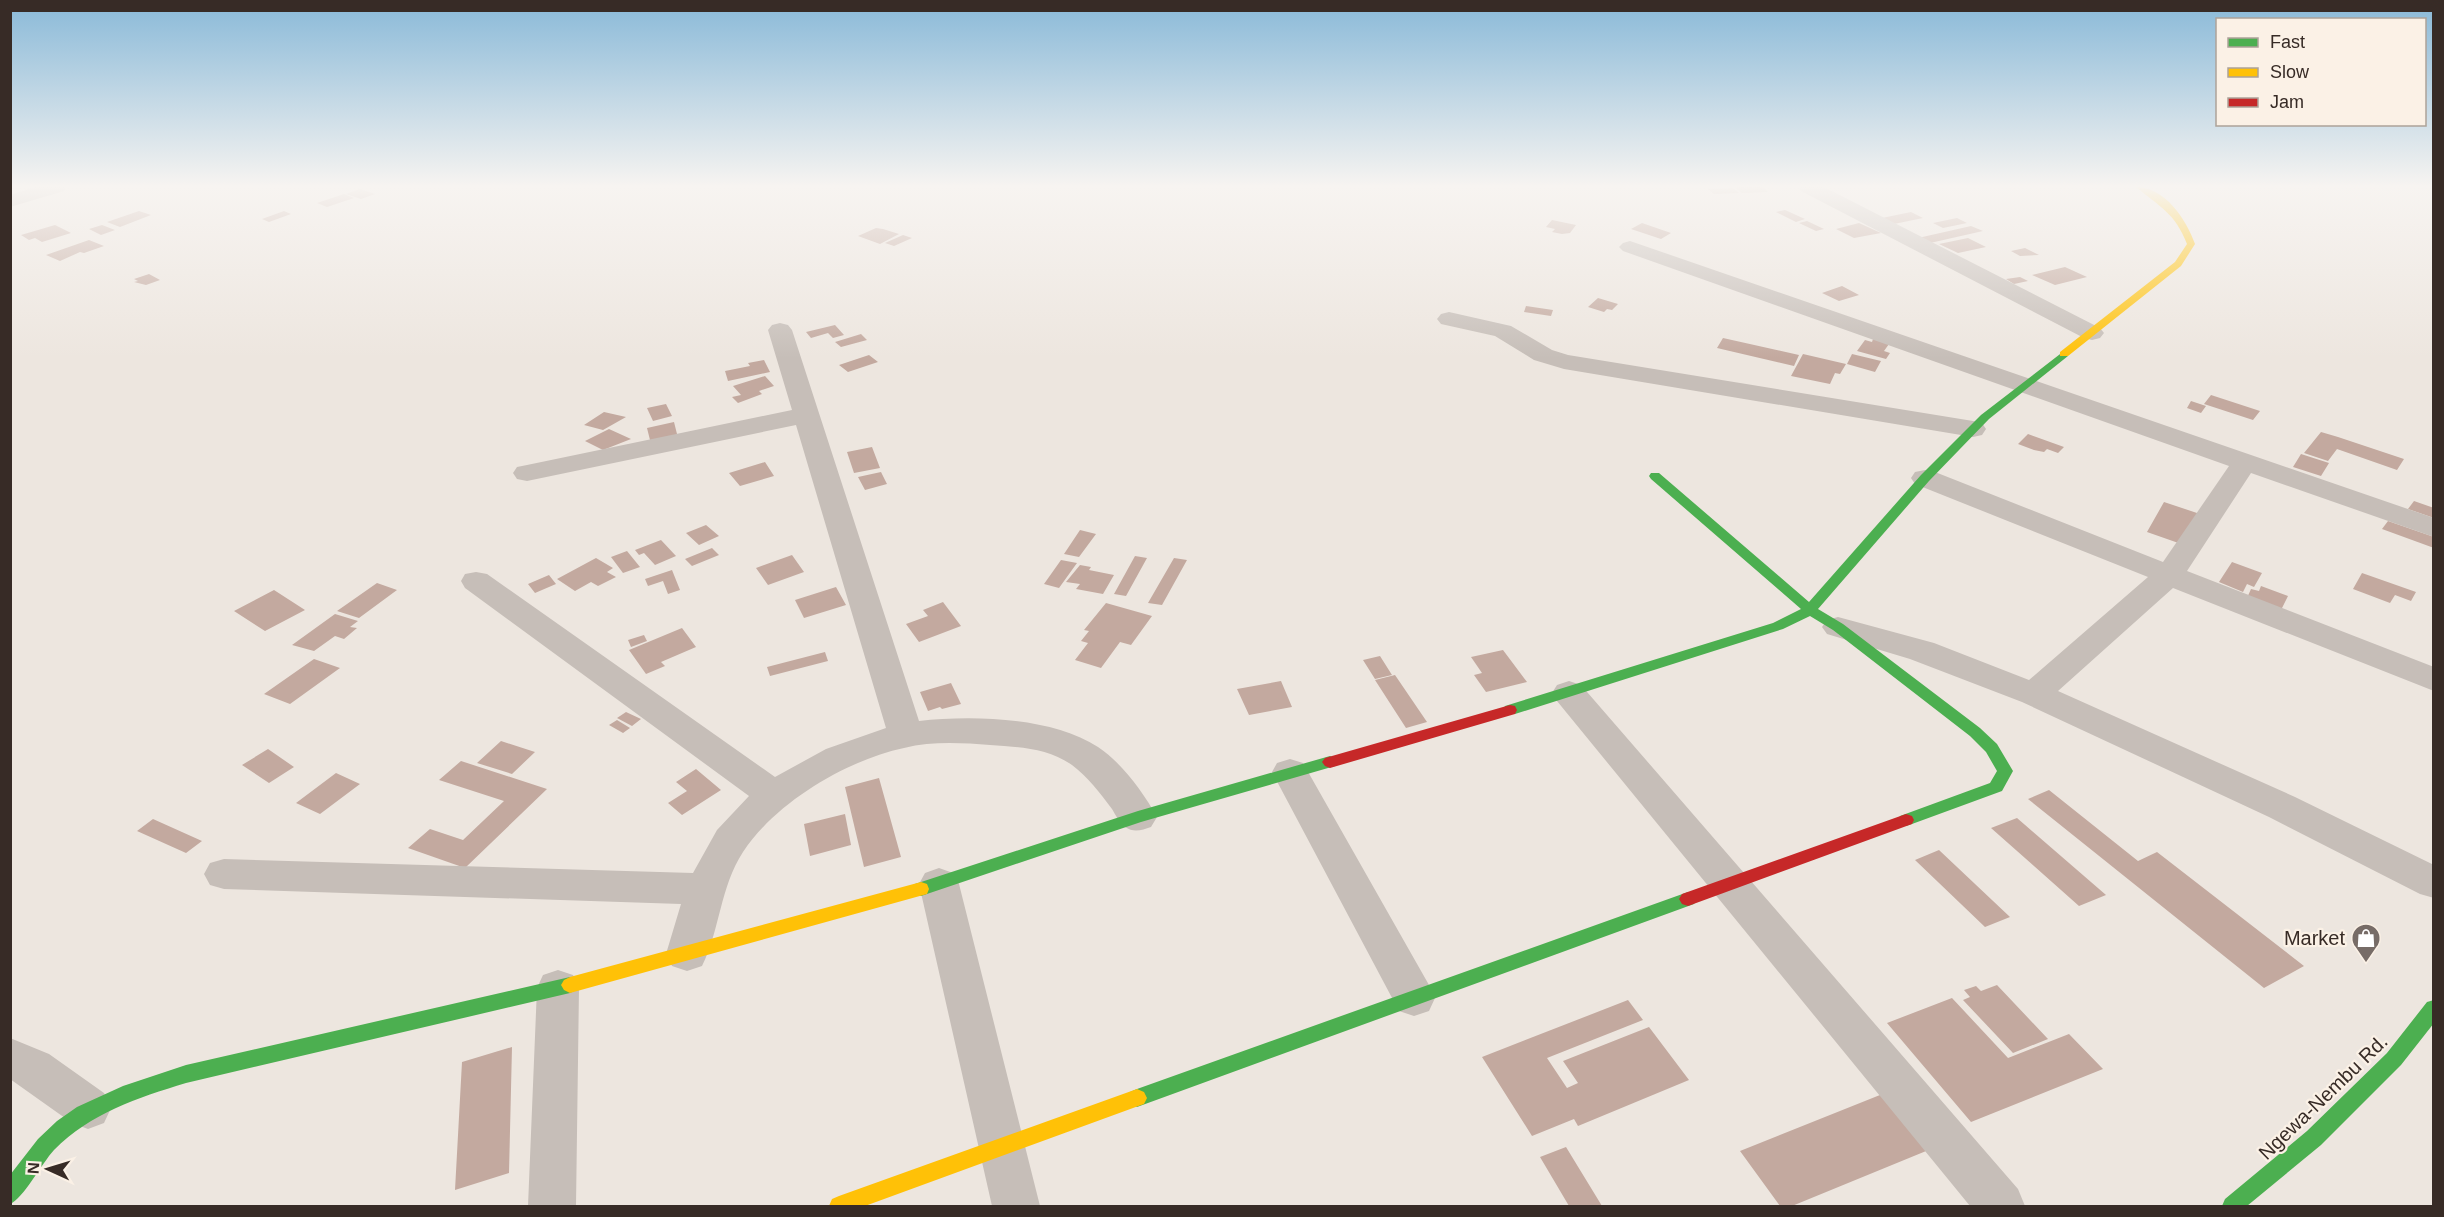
<svg xmlns="http://www.w3.org/2000/svg" width="2444" height="1217" font-family="Helvetica,sans-serif">
	<rect width="100%" height="100%" fill="#ede6df"/>
	<path fill="#c3a99f" d="M1735,187H1763L1768,192L1742,193Z
		M1733,188L1739,193L1714,194L1708,189Z
		M360,189L375,194L361,199L346,194Z
		M344,194L354,198L327,207L317,203Z
		M1785,210L1805,219L1796,222L1776,212Z
		M139,211L151,215L120,227L107,222Z
		M284,211L291,214L269,222L262,219Z
		M1911,212L1923,218L1894,224L1882,218Z
		M1957,218L1967,223L1943,228L1933,223Z
		M1552,220L1576,225L1570,233L1562,234L1552,232L1555,229L1546,227Z
		M1807,221L1824,229L1816,231L1799,223Z
		M1642,223L1671,233L1661,239L1631,229Z
		M1859,223L1881,233L1854,238L1836,229Z
		M55,225L71,233L42,242L35,238L29,240L21,235Z
		M102,225L115,230L101,235L89,229Z
		M1971,226L1983,231L1930,243L1918,238Z
		M876,228L883,229L899,234L880,244L858,236Z
		M903,235L912,238L894,246L885,243Z
		M1968,238L1986,247L1958,253L1939,244Z
		M89,240L104,246L84,253L80,252L60,261L46,255Z
		M2025,248L2039,255L2020,256L2011,251Z
		M2065,267L2087,277L2055,285L2032,275Z
		M149,274L160,280L146,285L134,282L138,281L134,279Z
		M2020,277L2028,281L2014,284L2006,279Z
		M1842,286L1859,295L1839,301L1822,293Z
		M1598,298L1618,304L1612,310L1607,309L1604,312L1588,307Z
		M1526,306L1553,310L1551,316L1524,312Z
		M835,325L844,335L833,338L828,333L811,338L806,332Z
		M861,334L867,340L841,347L835,342Z
		M1723,338L1799,355L1794,366L1717,348Z
		M1873,339L1889,344L1884,351L1890,353L1886,359L1857,351L1865,340L1872,342Z
		M1803,354L1846,364L1840,374L1835,373L1830,384L1791,376Z
		M1852,354L1881,361L1875,372L1847,364Z
		M869,355L878,362L848,372L839,365Z
		M764,360L770,372L728,381L725,371L750,366L748,363Z
		M765,376L774,386L759,391L762,394L738,403L732,397L741,395L733,386Z
		M2211,395L2260,411L2253,420L2204,404Z
		M2191,401L2206,406L2201,413L2187,408Z
		M666,404L672,416L653,421L647,408Z
		M604,412L626,417L603,430L584,425Z
		M674,422L678,438L651,444L647,428Z
		M609,429L631,439L603,450L585,441Z
		M2321,432L2338,437L2404,459L2397,470L2337,449L2328,461L2304,453Z
		M2028,434L2064,447L2058,453L2047,449L2044,452L2034,450L2018,444Z
		M872,447L880,468L854,473L847,452Z
		M2301,454L2329,463L2321,476L2293,467Z
		M765,462L774,476L740,486L729,473Z
		M881,472L887,484L865,490L858,477Z
		M2414,501L2434,508V518L2408,509Z
		M2164,502L2203,515L2187,546L2147,532Z
		M2388,521L2434,537V548L2382,529Z
		M706,525L719,536L699,545L686,533Z
		M1080,530L1096,534L1079,557L1064,554Z
		M661,540L676,556L655,565L644,553L639,555L635,550Z
		M712,548L719,555L692,566L685,559Z
		M627,551L640,567L623,573L611,557Z
		M792,555L804,572L768,585L756,568Z
		M1135,556L1147,558L1126,596L1114,594Z
		M596,558L613,568L607,572L616,577L598,586L591,582L575,591L557,579Z
		M1174,558L1187,560L1162,605L1148,603Z
		M1061,560L1077,563L1059,588L1044,584Z
		M2232,562L2262,573L2254,587L2247,584L2243,592L2219,582Z
		M1080,565L1091,567L1089,570L1114,575L1103,594L1076,589L1080,584L1066,582Z
		M672,570L680,590L668,594L663,581L648,586L645,579Z
		M2362,573L2416,592L2411,601L2395,595L2390,603L2353,589Z
		M549,575L556,584L535,593L528,584Z
		M377,583L397,590L359,618L337,611Z
		M2261,586L2288,596L2281,610L2247,598L2251,589L2259,591Z
		M836,587L846,605L804,618L795,600Z
		M274,590L305,610L265,631L234,611Z
		M943,602L961,626L919,642L906,624L928,616L923,610Z
		M1106,603L1152,616L1131,645L1120,642L1101,668L1075,660L1088,643L1081,641L1089,631L1084,630Z
		M335,614L358,621L350,627L357,628L344,639L335,636L314,651L292,645Z
		M682,628L696,647L661,662L665,666L646,674L629,650Z
		M644,635L647,641L631,647L628,640Z
		M1503,650L1527,682L1486,692L1474,675L1482,673L1471,657Z
		M825,652L828,661L770,676L767,667Z
		M1380,656L1392,675L1375,679L1363,660Z
		M314,659L340,668L290,704L264,694Z
		M1395,675L1427,722L1406,728L1375,680Z
		M1281,681L1292,707L1249,715L1237,689Z
		M951,683L961,704L942,709L940,707L928,711L920,692Z
		M626,712L641,719L632,726L617,718Z
		M617,720L630,728L623,733L609,725Z
		M501,741L535,752L512,774L477,763Z
		M268,749L294,767L269,783L242,765Z
		M461,761L547,789L465,868L408,848L430,829L463,840L504,801L439,780Z
		M696,769L721,790L682,815L668,803L687,791L676,782Z
		M336,773L360,784L320,814L296,803Z
		M879,778L901,857L864,867L845,787Z
		M2049,790L2138,861L2157,852L2304,966L2264,988L2028,799Z
		M845,814L851,845L810,856L804,824Z
		M2017,818L2106,895L2079,906L1991,828Z
		M153,819L202,841L186,853L137,831Z
		M1939,850L2010,917L1985,927L1915,860Z
		M1997,985L2048,1039L2013,1053L1963,1000L1970,997L1964,990L1976,986L1981,991Z
		M1952,998L2008,1058L2069,1034L2103,1069L1971,1122L1887,1023Z
		M1628,1000L1643,1020L1547,1058L1567,1088L1578,1083L1563,1061L1649,1027L1689,1080L1578,1126L1574,1119L1532,1136L1482,1057Z
		M512,1047L509,1173L455,1190L462,1062Z
		M1885,1093L1931,1149L1792,1206H1780L1740,1151Z
		M1566,1147L1602,1206H1569L1540,1157Z"/>
	<g fill="none" stroke-linecap="round" stroke-linejoin="round">
		<path fill="#c6beb8" fill-rule="evenodd" d="M35,187H66L64,191L10,207V195Z
			M1799,187H1824L2100,328L2104,333L2100,338L2092,340L2084,338L1801,191Z
			M1630,241L2434,518V537L2251,473L2187,571L2434,667V691L2173,588L2058,691L2295,797L2434,865V898L2420,894L2269,817L2022,702L1910,659L1827,634L1822,627L1827,620L1838,617L1934,643L2029,680L2148,577L1915,484L1911,478L1915,472L1925,470L1935,472L2163,562L2229,466L1623,251L1619,247L1623,243Z
			M1449,312L1511,326L1552,350L1568,355L1973,421L1982,423L1986,429L1982,435L1973,437L1564,369L1534,360L1495,336L1441,324L1437,319L1441,314Z
			M780,323L788,325L792,330L919,721C972,715 1052,717 1098,747C1122,763 1143,792 1157,817L1151,827C1142,830 1134,833 1125,827C1120,824 1115,814 1112,809C1100,793 1088,777 1072,765C1048,748 1019,747 990,745C962,743 932,741 904,748C847,760 776,802 743,852C720,887 720,930 702,966L687,971L672,966L666,954L681,904L224,889L210,885L204,874L210,863L224,859L693,873L717,830L749,796L465,588L461,581L465,574L476,572L487,574L775,777L826,749L886,728L796,425L527,481L517,479L513,473L517,467L527,465L792,410L768,330L772,325Z
			M1569,681L1581,685L2018,1189L2025,1206H1970L1557,701L1552,693L1557,685Z
			M1290,759L1303,763L1429,985L1435,998L1429,1011L1414,1016L1399,1011L1272,772L1277,763Z
			M939,868L953,873L959,884L1040,1206H992L919,884L925,873Z
			M558,970L573,975L579,988L576,1206H528L537,988L543,975Z
			M10,1038L49,1054L104,1093L111,1108L104,1123L88,1129L72,1123L10,1079Z"/>
		<path fill="#4caf50" fill-rule="evenodd" d="M2064,351L2068,352V356L1989,419L1929,481L1818,609L1843,624L1980,728L1997,744L2013,771L2002,791L1912,824L1906,826L1900,824L1898,820L1900,816L1990,783L1997,771L1986,752L1970,736L1833,630L1810,616L1783,629L1515,714H1505L1503,710L1505,706L1773,623L1801,609L1651,479L1649,476L1651,473H1659L1809,602L1921,475L1981,415Z
			M1330,756L1335,758L1338,762L1335,766L1141,822L921,896L915,894L913,889L915,884L1138,811Z
			M1688,892L1694,894L1697,899L1694,904L1137,1107L1130,1104L1127,1098L1130,1092L1137,1089Z
			M570,977L576,980L579,985L576,990L570,993L186,1083C137,1098 91,1113 54,1150C42,1163 23,1199 10,1204V1175L38,1139L57,1121L77,1107L123,1086L186,1065Z
			M2434,1000V1023L2401,1065L2321,1145L2247,1206H2222L2225,1199L2307,1131L2387,1053L2427,1002Z"/>
		<path fill="#ffc107" fill-rule="evenodd" d="M2136,187C2165,187 2186,219 2195,244L2181,266L2068,356H2060V352L2175,262L2187,244C2175,213 2160,207 2136,187Z
			M921,882L927,884L929,889L927,894L570,993L564,990L561,985L564,980L570,977Z
			M1137,1089L1144,1092L1147,1098L1144,1104L865,1206H829L832,1199L839,1196Z"/>
		<path fill="#c62828" fill-rule="evenodd" d="M1510,705L1515,706L1517,710L1515,714L1330,768L1325,766L1322,762L1325,758Z
			M1906,814L1912,816L1914,820L1912,824L1688,906L1682,904L1679,899L1682,894Z"/>
	</g>
	<linearGradient id="sky" x2="0" y2="1"><stop stop-color="#89b9d8"/><stop offset="0.52" stop-color="#f7f4f1"/><stop offset="1" stop-color="#f7f4f1" stop-opacity="0"/></linearGradient>
	<rect width="2444" height="358" fill="url(#sky)"/>
	<defs>
		<g id="shop-pin" transform="scale(1.5)"><path d="M0 17L-7.5 6A9.5 9.5 0 1 1 7.5 6Z" fill="#776c67" stroke="#fbf1e6"/><path d="M-5-2.5h2.3a2.7 3.5 0 0 1 5.4 0H5L5.5 6h-11ZM-1.5-2.5h3a1.5 2.3 0 0 0-3 0Z" fill="#fff"/></g>
	</defs>
	<g fill-rule="evenodd">
		<use href="#shop-pin" x="2366" y="938"/>
	</g>
	<g text-anchor="middle" dominant-baseline="central" stroke-width="4.5" stroke-linejoin="round" paint-order="stroke">
		<g font-size="20" fill="#372b26" stroke="#fbf1e6" text-anchor="end">
			<text x="2345" y="938">Market</text>
		</g>
		<g font-size="20" fill="#372b26" stroke="#fbf1e6">
			<text transform="translate(2323 1097) rotate(-44)">Ngewa-Nembu Rd.</text>
		</g>
	</g>
	<rect width="2444" height="1217" fill="none" stroke="#372b26" stroke-width="24"/>
	<rect x="2216" y="18" width="210" height="108" fill="#fbf1e6" stroke="#ada299" stroke-width="1.5"/>
	<rect x="2228" y="38" width="30" height="9" fill="#4caf50" stroke="#ada299" stroke-width="1.5"/>
	<text x="2270" y="48" font-size="18" fill="#372b26">Fast</text>
	<rect x="2228" y="68" width="30" height="9" fill="#ffc107" stroke="#ada299" stroke-width="1.5"/>
	<text x="2270" y="78" font-size="18" fill="#372b26">Slow</text>
	<rect x="2228" y="98" width="30" height="9" fill="#c62828" stroke="#ada299" stroke-width="1.5"/>
	<text x="2270" y="108" font-size="18" fill="#372b26">Jam</text>
	<g transform="translate(48 1169) rotate(274)" stroke="#fbf1e6" stroke-width="4.5" paint-order="stroke">
	<path d="M0-4.5L10 22L0 15L-10 22Z" fill="#372b26"/>
	<text y="-9" font-size="16" font-weight="bold" text-anchor="middle" fill="#372b26">N</text>
	</g>
</svg>
